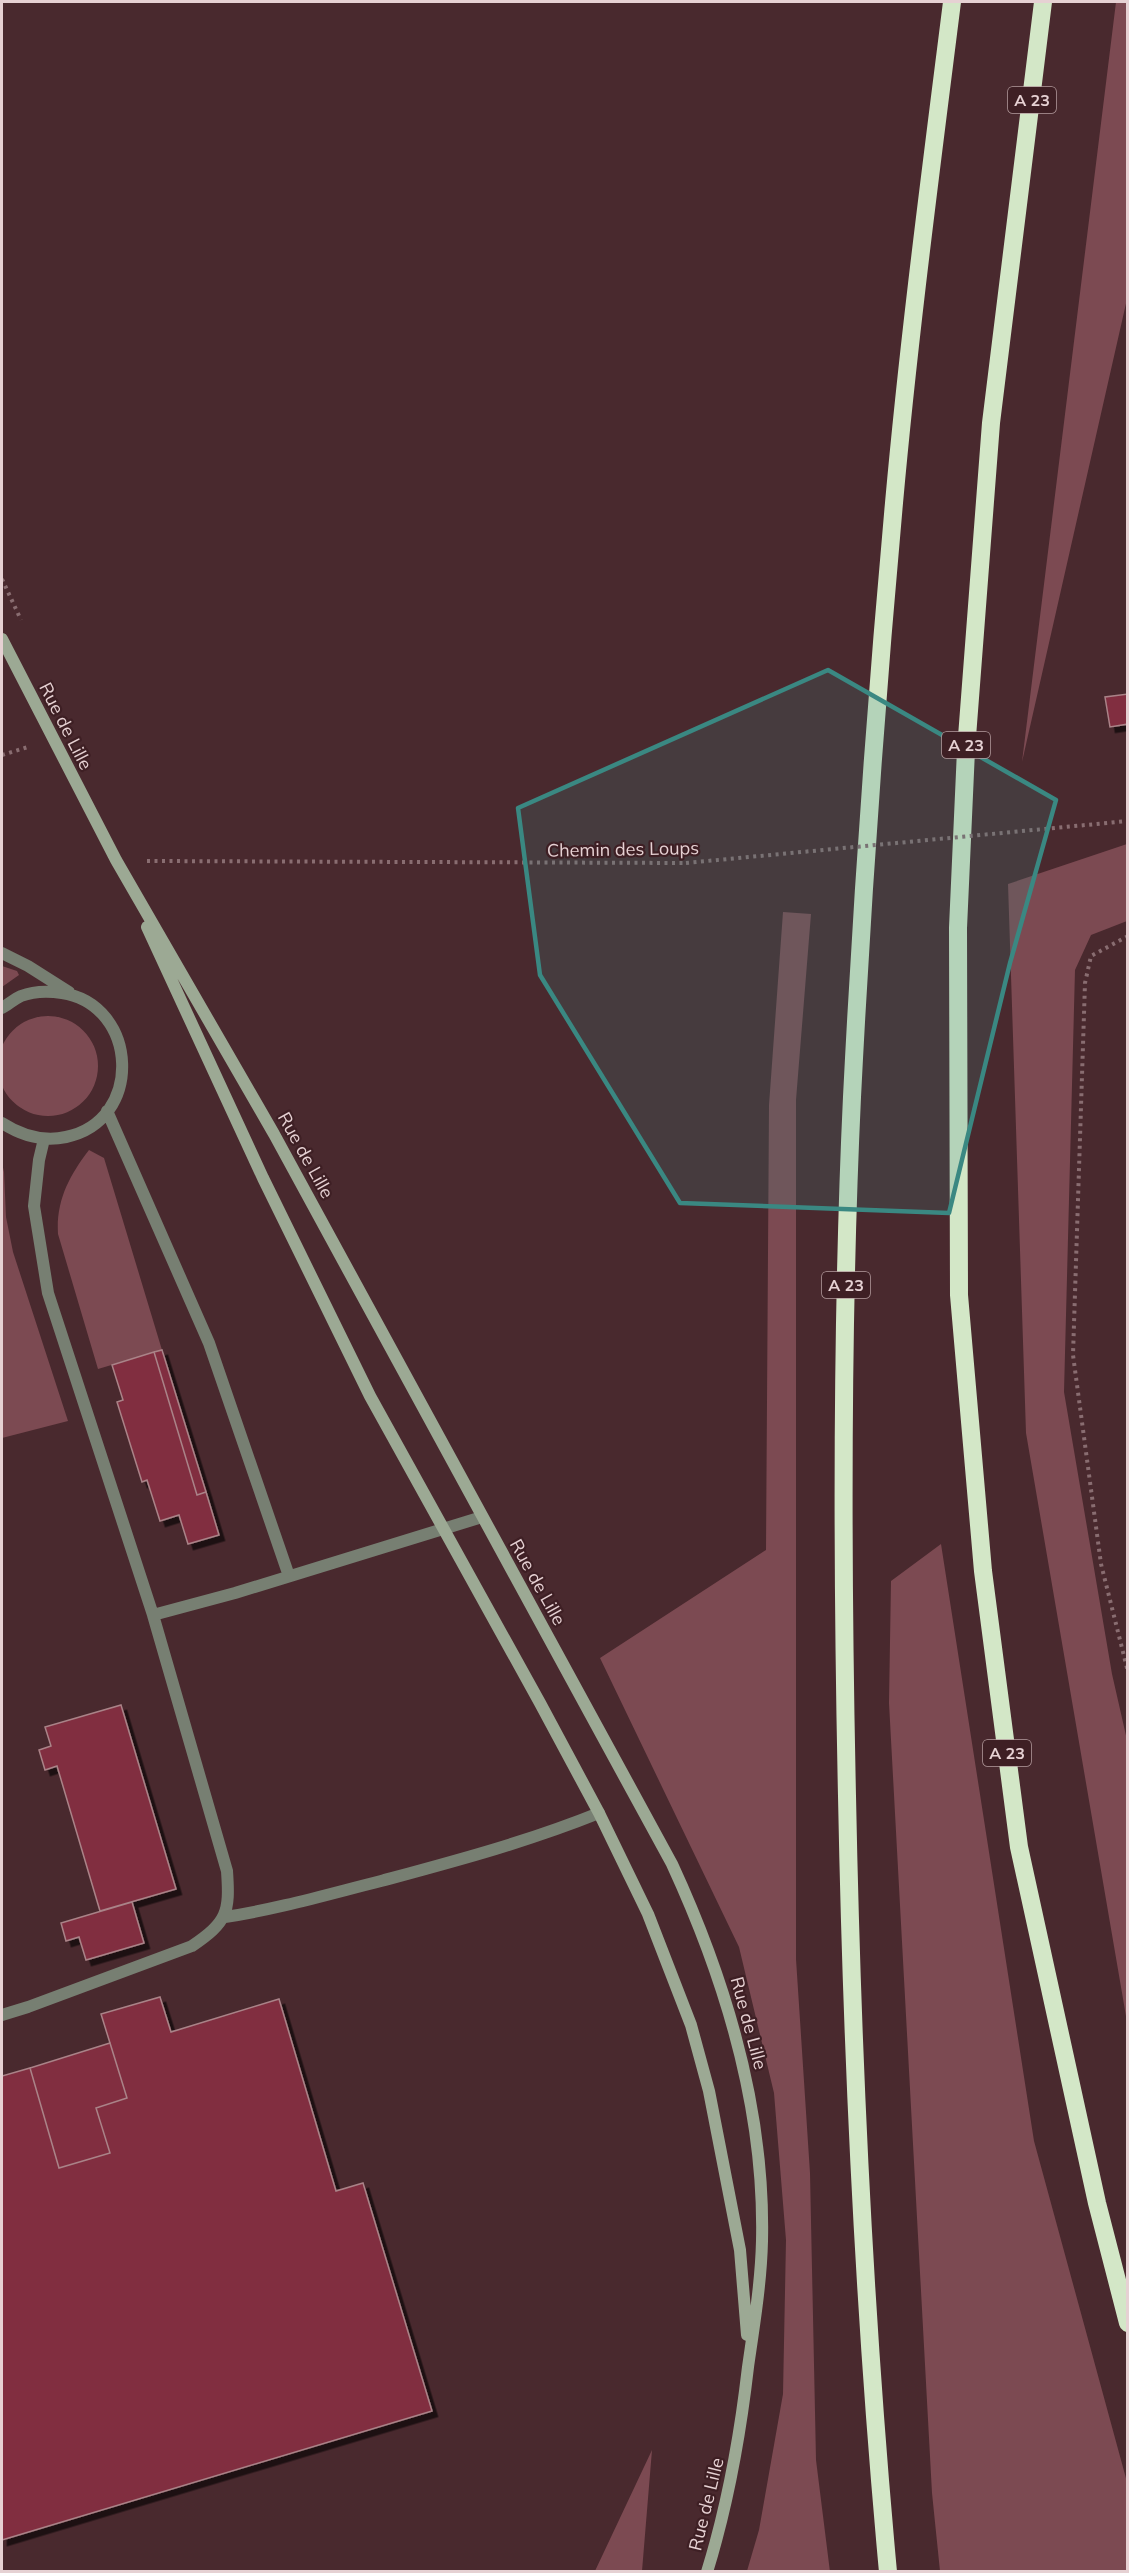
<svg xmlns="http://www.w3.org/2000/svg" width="1129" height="2573" font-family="Mulish,sans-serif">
	<defs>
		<filter id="shadow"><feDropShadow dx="5.5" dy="5.5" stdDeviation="0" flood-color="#0009"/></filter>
	</defs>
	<rect width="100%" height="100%" fill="#49292e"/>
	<path fill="#7c4a52" d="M1116,2H1128L1127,299L1022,762Z
		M1127,844V921L1091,935L1075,970L1064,1392L1112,1674L1127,1740V2022L1026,1433L1008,884Z
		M783,912L811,914L796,1100V1959L810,2173L816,2460L830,2572L747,2571L759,2530L783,2394L786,2240L774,2093L739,1947L600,1658L766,1550L769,1105Z
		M2,966L17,971L19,975L2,987Z
		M-2 1066a50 50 0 1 1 100 0a50 50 0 1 1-100 0Z
		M89,1150L104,1158L162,1350L98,1369L58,1234C56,1201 69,1176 89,1150Z
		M2,1163L4,1172L6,1217L13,1252L68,1421L2,1438Z
		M941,1544L1034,2141L1127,2482V2571H940L932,2493L889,1703L891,1581Z
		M652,2450L642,2571H595Z"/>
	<path fill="#812f41" stroke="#aa8388" stroke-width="1.5" filter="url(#shadow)" d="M1128,694V724L1110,727L1105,697Z
		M162,1350L206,1492L197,1495L154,1352Z
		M154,1352L197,1495L206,1492L219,1535L188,1544L179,1515L160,1521L147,1480L142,1482L117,1402L123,1400L112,1365Z
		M121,1705L176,1889L100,1911L57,1766L45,1770L39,1750L51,1746L45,1727Z
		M132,1902L144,1943L86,1960L79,1937L66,1941L61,1923Z
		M160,1997L171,2032L279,1999L336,2191L363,2183L432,2411L2,2540V2076L30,2068L59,2168L110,2153L96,2108L127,2098L101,2014Z
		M110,2043L127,2098L96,2108L110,2153L59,2168L30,2068Z"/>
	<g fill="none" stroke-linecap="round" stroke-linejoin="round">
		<path stroke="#896d71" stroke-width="4" stroke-dasharray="3 4.5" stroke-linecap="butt" d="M2,579L21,620
			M2,755L28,747
			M147,861L686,863
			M1128,936L1091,956L1085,983L1073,1355L1101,1564L1128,1672"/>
		<path stroke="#777f72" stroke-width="12" d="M2,953L28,966L69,992
			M2,1008C8,1005 14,999 21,996C34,991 49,991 62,993C139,1005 144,1121 66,1137C42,1142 22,1136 2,1123
			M107,1111L209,1343L289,1576
			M153,1615L235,1593L482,1517
			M225,1917C278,1909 329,1894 381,1881C455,1861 527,1842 599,1813
			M2,2015L28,2007L192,1946C227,1922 230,1913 227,1871L153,1615L48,1293L34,1206L39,1160L44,1139"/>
		<path stroke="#9ca994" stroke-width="12" d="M2,639L116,860L274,1134L672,1864C726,1981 765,2110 762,2241C761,2283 754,2325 748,2367C740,2437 728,2504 707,2572
			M147,927L263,1178L370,1396L540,1703L599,1813L648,1914L691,2025L709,2091L740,2250L747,2335"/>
		<path stroke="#d3e7c7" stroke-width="18" d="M1043,2L991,423L966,750L958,928L959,1295L983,1571L1019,1847L1097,2203L1128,2323
			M888,2572C864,2313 852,2055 847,1796C842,1563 841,1330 852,1097C862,899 876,701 894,503C909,336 931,169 952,2"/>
		<path stroke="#896d71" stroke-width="4" stroke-dasharray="3 4.5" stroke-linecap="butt" d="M686,863L1128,821"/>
	</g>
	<path fill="#3a8882" fill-opacity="0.2" stroke="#3a8882" stroke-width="4.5" stroke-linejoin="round" d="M828,670L1056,800L1010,963L949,1213L680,1203L540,975L518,808Z"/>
	<g text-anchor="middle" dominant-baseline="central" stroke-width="4.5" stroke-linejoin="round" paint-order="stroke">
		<g fill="#3e1f24" stroke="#b49c9e" stroke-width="1.5">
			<rect x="1008" y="87" width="48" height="26" rx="4.5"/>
			<rect x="942" y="732" width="48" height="26" rx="4.5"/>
			<rect x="822" y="1272" width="48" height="26" rx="4.5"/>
			<rect x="983" y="1740" width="48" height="26" rx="4.5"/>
		</g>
		<g font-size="16" font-weight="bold" fill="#e6d1d3">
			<text x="1032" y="100">A 23</text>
			<text x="966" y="745">A 23</text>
			<text x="846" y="1285">A 23</text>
			<text x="1007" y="1753">A 23</text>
		</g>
		<g font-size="18" fill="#e6d1d3" stroke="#3e1f24">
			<text transform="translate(66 726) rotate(63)">Rue de Lille</text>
			<text transform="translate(623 849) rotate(-1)">Chemin des Loups</text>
			<text transform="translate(306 1155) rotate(61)">Rue de Lille</text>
			<text transform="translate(538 1582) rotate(61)">Rue de Lille</text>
			<text transform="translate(749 2023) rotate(75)">Rue de Lille</text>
			<text transform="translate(706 2504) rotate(-76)">Rue de Lille</text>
		</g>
	</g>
	<rect width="1129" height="2573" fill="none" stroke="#e6d1d3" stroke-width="6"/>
</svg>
